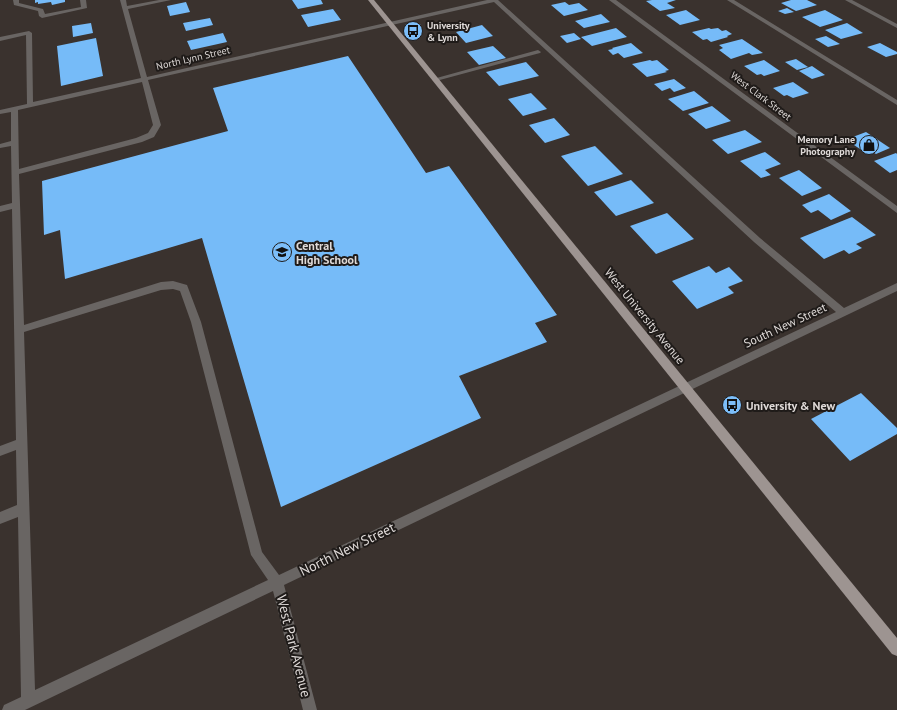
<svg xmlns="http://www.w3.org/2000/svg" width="897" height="710" font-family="'PT Sans',sans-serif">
	<rect width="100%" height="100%" fill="#3a322e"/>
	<path fill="#76bbf8" d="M35,0H65V2L52,5L51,2L38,4V2L35,3Z
		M292,0H321L323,4L298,9Z
		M652,0H676L667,3L675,8L660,11L646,1Z
		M791,0H807L817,5L796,11L781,3Z
		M186,2L190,12L170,16L167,6Z
		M565,2L569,5L579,3L588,10L564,16L551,5Z
		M787,8L794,12L785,14L778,11Z
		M333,9L341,20L308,27L301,15Z
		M686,10L700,20L680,25L666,15Z
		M825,10L843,20L820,27L802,17Z
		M601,14L610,22L584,28L575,21Z
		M210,18L213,25L186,31L183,23Z
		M91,23L93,33L73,37L72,26Z
		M847,23L863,33L841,39L825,30Z
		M482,25L493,36L466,43L456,32Z
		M616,28L627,37L592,46L581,37Z
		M709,28L711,29L718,28L722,31L726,30L732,34L727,36L728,37L711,42L707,39L703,40L692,32Z
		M223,33L227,42L191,50L187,41Z
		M574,33L581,39L567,43L560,36Z
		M826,36L840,44L828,47L815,39Z
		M96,38L103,76L61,86L57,46Z
		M742,39L763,53L752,55L749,53L731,59L719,50L723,48L719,45Z
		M631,43L643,53L624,58L618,53L613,55L608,50L613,49L612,48Z
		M880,43L897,52V54L886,57L867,47Z
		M493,46L506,58L479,65L467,52Z
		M348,56L426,173L449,166L557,315L535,323L547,342L459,376L481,418L281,507L202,238L65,279L60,230L44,235L42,181L228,131L213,88Z
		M796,59L808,67L797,70L785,62Z
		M650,60L652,61L657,60L669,70L665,71L667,72L647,77L632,64Z
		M764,60L780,71L764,76L761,74L757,75L744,66Z
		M526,62L539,76L499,86L486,72Z
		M812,66L825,75L812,79L799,71Z
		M674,79L686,88L674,92L670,88L662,91L654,84Z
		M793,82L809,93L793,98L787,95L784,96L773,88Z
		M694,91L709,103L683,111L668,99Z
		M531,93L547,109L523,116L508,99Z
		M712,106L731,121L706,129L688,114Z
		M554,118L570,135L545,143L529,125Z
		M745,130L762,142L728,154L712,140Z
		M866,132L890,148L876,154L867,149L863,151L848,141L852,139L850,138Z
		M595,146L623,174L588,186L561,156Z
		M765,152L781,164L765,170L771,175L761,178L740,161Z
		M896,153L897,154V170L890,173L874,161Z
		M799,170L822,188L802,196L779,178Z
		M631,180L654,203L616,216L594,192Z
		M829,194L851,211L831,220L818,210L811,213L802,205Z
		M667,213L694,239L656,254L630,226Z
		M852,217L876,235L856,244L862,248L849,254L844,250L824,259L800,238Z
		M709,266L716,273L729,267L743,281L728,287L734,293L697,309L672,281Z
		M861,393L897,428V434L850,461L811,419Z"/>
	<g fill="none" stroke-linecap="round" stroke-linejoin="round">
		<path fill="#696563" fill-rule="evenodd" d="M13,0H19V3L43,9L45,14L81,7L80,0H86L87,8L42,18L39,16L38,11L14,5Z
			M120,0H126L127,6L159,0H171L128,9L147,77L487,0H498L760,238L844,308L897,283V291L284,585L317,710H303L273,591L25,710H2L4,705L21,697L18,517L0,524V512L17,505L16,450L0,456V446L16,440L12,209L0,212V206L12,203L11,146L0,148V144L11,141V112L0,114V110L27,104L26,35L0,41V37L29,31L32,33L33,102L141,78ZM494,2L754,242L836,312L279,575L262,552L201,322L187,285L173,281L161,282L24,325L19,174L142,142L154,137L161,125L148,80ZM142,82L153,125L148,133L136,138L19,169L18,110ZM173,289L180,291L191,322L251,555L268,580L35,690L24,332L161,290Z
			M609,0H616L897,206V213Z
			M727,0H734L897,100V105Z
			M845,0H852L897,24V28Z
			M538,50L541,52L540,53L436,81L433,79Z"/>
		<path fill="#9d9491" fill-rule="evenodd" d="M368,0H374L897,638V656L892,654Z"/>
	</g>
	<defs>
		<g id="bus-disc" transform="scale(1)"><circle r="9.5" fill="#7cbef9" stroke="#1f1b19"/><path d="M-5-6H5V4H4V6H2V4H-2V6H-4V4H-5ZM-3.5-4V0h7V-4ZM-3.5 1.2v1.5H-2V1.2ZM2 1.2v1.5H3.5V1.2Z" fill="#111"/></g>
		<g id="shop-disc" transform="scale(1)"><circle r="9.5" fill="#7cbef9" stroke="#1f1b19"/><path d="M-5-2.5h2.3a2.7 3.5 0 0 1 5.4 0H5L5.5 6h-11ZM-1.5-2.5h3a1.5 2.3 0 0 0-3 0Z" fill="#111"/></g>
		<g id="school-disc" transform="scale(1)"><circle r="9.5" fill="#7cbef9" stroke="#1f1b19"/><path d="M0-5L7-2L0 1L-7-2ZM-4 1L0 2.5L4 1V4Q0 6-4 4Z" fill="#111"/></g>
	</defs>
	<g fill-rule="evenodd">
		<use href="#bus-disc" x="413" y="31"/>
		<use href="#shop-disc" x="869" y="145"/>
		<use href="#school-disc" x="282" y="252"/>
		<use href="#bus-disc" x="732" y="405"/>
	</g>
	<g text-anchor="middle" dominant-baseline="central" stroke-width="4" stroke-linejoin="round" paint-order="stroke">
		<g font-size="10" font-weight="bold" fill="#dfdad8" stroke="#1f1b19" text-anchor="start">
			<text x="427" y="25">University<tspan x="427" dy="12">&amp; Lynn</tspan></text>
			<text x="855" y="139" text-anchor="end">Memory Lane<tspan x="855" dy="12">Photography</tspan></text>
		</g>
		<g font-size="10" fill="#dfdad8" stroke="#1f1b19">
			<text transform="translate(193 58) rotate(-13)">North Lynn Street</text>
			<text transform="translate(761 96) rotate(37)">West Clark Street</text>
		</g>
		<g font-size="12" font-weight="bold" fill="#dfdad8" stroke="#1f1b19" text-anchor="start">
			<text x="296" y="245">Central<tspan x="296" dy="14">High School</tspan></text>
			<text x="746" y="405">University &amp; New</text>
		</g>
		<g font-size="12" fill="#dfdad8" stroke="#1f1b19">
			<text transform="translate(645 316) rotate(51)">West University Avenue</text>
			<text transform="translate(785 325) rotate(-25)">South New Street</text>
		</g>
		<g font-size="14" fill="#dfdad8" stroke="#1f1b19">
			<text transform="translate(347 549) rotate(-26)">North New Street</text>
			<text transform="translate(294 646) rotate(76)">West Park Avenue</text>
		</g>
	</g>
</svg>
